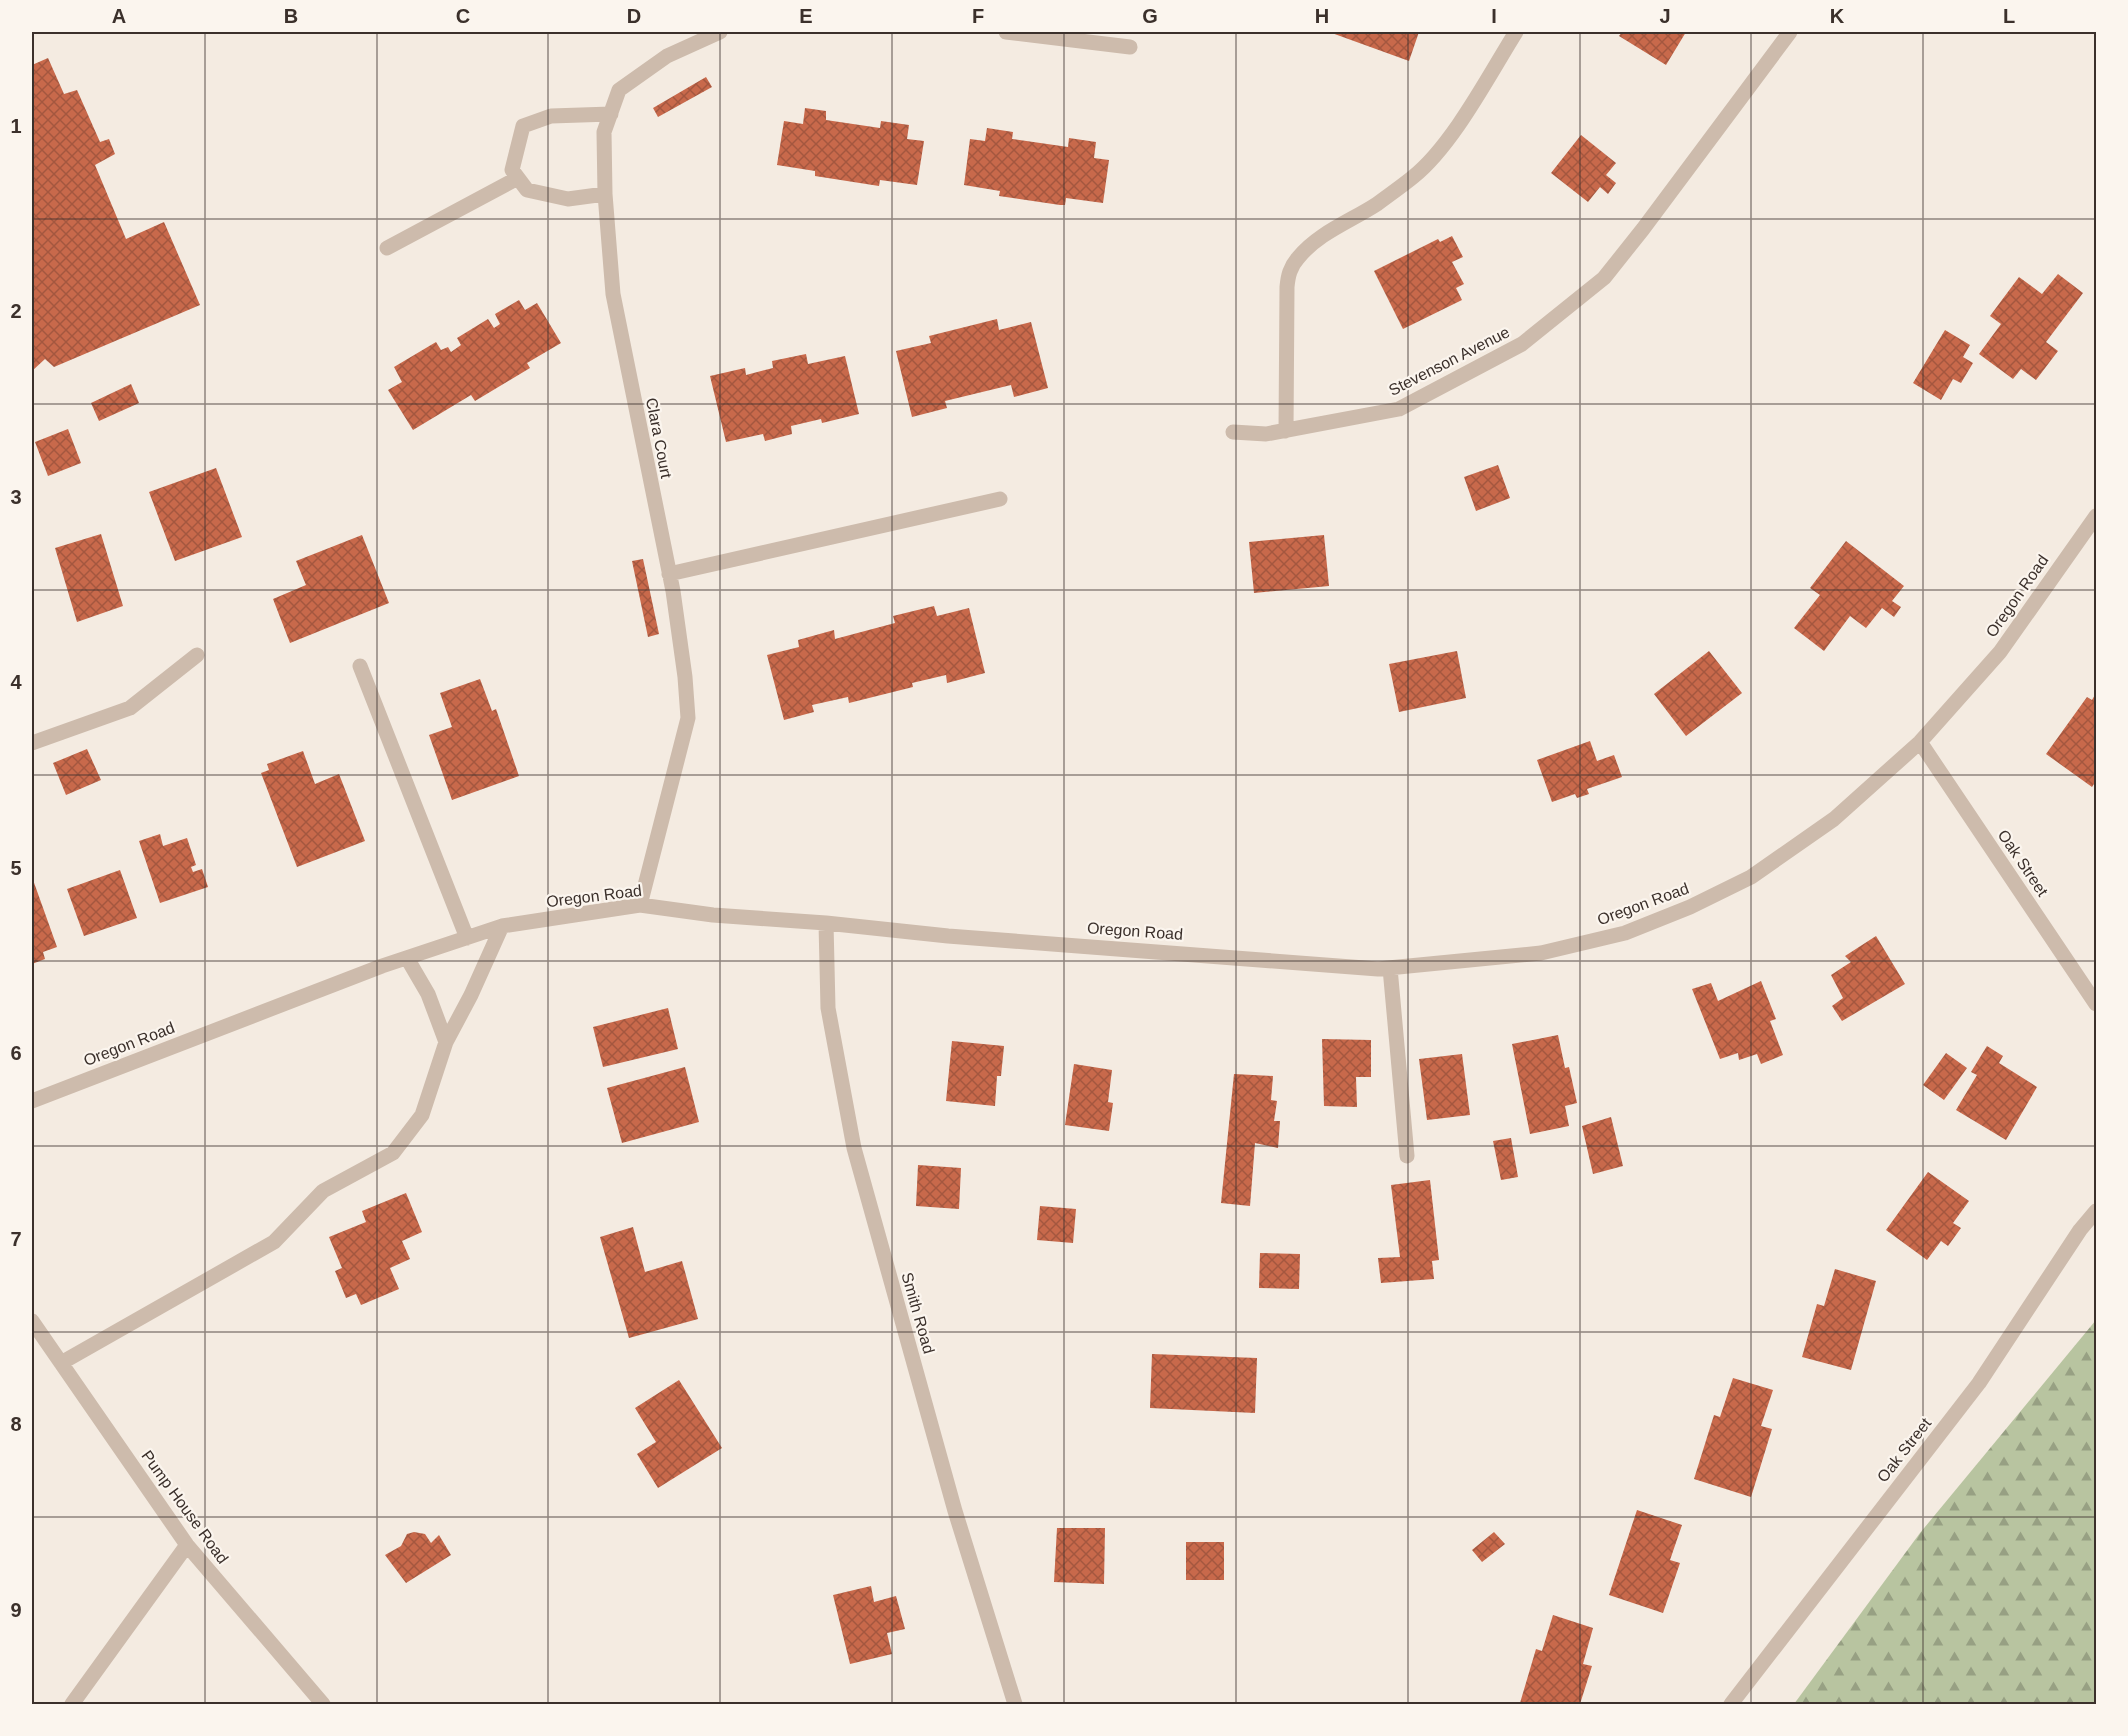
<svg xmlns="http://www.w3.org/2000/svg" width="2128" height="1736" font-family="Helvetica,sans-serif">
	<defs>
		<pattern id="forest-firs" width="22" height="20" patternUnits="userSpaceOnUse" patternTransform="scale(1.5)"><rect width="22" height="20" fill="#b8c4a0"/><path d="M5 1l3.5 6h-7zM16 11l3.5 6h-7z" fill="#97a083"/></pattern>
		<pattern id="building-cross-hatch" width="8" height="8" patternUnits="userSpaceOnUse" patternTransform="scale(1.5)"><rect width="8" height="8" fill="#c8694b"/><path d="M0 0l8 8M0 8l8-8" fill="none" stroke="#a4573f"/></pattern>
	</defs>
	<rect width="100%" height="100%" fill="#f4ebe1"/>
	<path fill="url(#forest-firs)" d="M2096,1320V1704H1794L1920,1533Z"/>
	<path fill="url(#building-cross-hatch)" d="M1329,32H1419L1409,61Z
		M1622,32H1686L1666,65L1619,36Z
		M48,58L64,94L77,90L100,142L109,139L115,154L95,165L126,239L164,222L200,305L54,367L45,359L32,371V65Z
		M706,77L712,87L658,117L653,108Z
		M805,108L826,111V120L880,128L881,121L909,125L907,139L924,141L917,185L880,180L879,186L815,176V171L777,165L784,121L803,124Z
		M987,128L1013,132L1012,139L1068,147L1069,138L1096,142L1094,158L1109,160L1103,203L1066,198L1065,205H1060L999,196L1000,191L964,185L970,139L985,141Z
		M1581,135L1616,163L1606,175L1616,183L1608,194L1600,187L1588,202L1551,173Z
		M1452,236L1463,257L1452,262L1464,284L1456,288L1462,300L1403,329L1374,271L1438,239L1440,242Z
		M2058,274L2083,293L2046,342L2058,351L2036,380L2021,369L2013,379L1979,354L2001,324L1990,316L2019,277L2042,294Z
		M519,300L525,310L537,303L561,343L527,363L530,368L475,401L471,395L413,430L388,390L402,382L394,367L436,342L441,350L448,347L451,352L461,345L457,338L488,319L494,328L500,324L495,314Z
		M997,319L999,330L1031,322L1048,388L1014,397L1011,385L945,401L947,408L912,417L896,351L931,343L929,336Z
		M1945,330L1970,345L1963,357L1973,363L1961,383L1953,379L1941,400L1913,383Z
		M806,354L808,364L845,356L859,414L822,423L821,419L791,426L792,434L765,441L763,434L726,442L710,376L745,368L746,375L773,368L772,361Z
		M131,384L139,403L99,421L91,403Z
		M68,429L81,463L48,476L35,442Z
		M1498,465L1510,498L1476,511L1464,477Z
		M216,468L242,537L175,561L149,492Z
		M101,534L123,606L77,622L55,548Z
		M362,535L389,603L290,643L273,599L306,585L296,561Z
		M1324,535L1329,586L1254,593L1249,542Z
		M1846,541L1904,586L1892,601L1901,607L1894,617L1882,608L1866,628L1850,616L1824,651L1794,628L1820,595L1810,588Z
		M643,559L659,634L648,637L632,561Z
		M934,606L937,616L969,608L985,673L947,683L946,675L912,683L913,687L849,703L848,697L812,705L814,712L784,720L767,655L799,647L798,640L834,630L835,639L895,623L893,616Z
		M1457,651L1466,698L1399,712L1389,664Z
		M1709,651L1742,693L1686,736L1654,694Z
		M480,679L492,711L496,709L519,776L452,800L429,735L452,727L440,693Z
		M2096,693V781L2092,787L2046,754L2087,697L2092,700Z
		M1590,741L1597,761L1614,755L1622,777L1587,789L1589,794L1577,798L1575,794L1552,802L1537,760Z
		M87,749L101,780L66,795L53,763Z
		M303,751L315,784L339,774L365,841L297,867L261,773L269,770L267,764Z
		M160,834L163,846L187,838L196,865L191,867L193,872L202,869L208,887L160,903L139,841Z
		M120,870L137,918L84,936L67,889Z
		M32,877L57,947L43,952L45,959L32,964Z
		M1876,936L1905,984L1842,1021L1832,1006L1843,998L1831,975L1851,962L1845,956Z
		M1761,981L1776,1019L1770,1021L1783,1055L1761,1064L1757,1054L1739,1060L1738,1053L1720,1059L1692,989L1711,983L1718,1001Z
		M668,1008L678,1049L603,1067L593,1027Z
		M1558,1035L1565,1068L1569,1067L1577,1103L1565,1106L1569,1126L1530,1134L1512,1044Z
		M1322,1039L1371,1040V1077H1356L1357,1107L1324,1106Z
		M952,1041L1004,1046L1001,1076H997L995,1106L946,1101Z
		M1987,1046L2003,1056L1999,1063L2037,1087L2006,1140L1956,1110L1977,1075L1971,1072Z
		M1946,1053L1967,1068L1944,1100L1923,1085Z
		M1462,1054L1470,1115L1427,1120L1419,1059Z
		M1074,1064L1112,1070L1108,1102L1113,1103L1109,1131L1065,1125Z
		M685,1067L699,1122L622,1143L607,1088Z
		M1234,1074L1273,1076L1271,1100L1277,1101L1274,1121H1280L1278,1148L1255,1143L1250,1206L1221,1203Z
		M1611,1117L1623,1166L1593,1174L1582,1126Z
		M1511,1138L1518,1177L1501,1180L1493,1141Z
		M918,1165L961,1168L959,1209L916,1206Z
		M1928,1172L1969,1201L1953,1223L1961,1228L1948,1246L1941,1241L1927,1260L1886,1230Z
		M1430,1180L1439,1260L1432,1261L1434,1279L1381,1283L1378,1258L1400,1257L1391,1185Z
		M406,1193L422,1232L402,1241L410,1259L390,1268L399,1289L361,1305L356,1294L346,1298L335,1271L342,1268L329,1237L366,1222L362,1211Z
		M1040,1206L1076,1209L1073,1243L1037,1240Z
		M633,1227L645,1272L682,1261L698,1319L629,1338L600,1237Z
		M1260,1253L1300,1254L1299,1289L1259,1288Z
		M1835,1269L1876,1281L1851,1370L1802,1357L1817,1304L1824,1306Z
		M1152,1354L1257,1358L1255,1413L1150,1408Z
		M1733,1378L1773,1390L1761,1426L1772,1429L1751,1497L1694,1479L1714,1415L1720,1417Z
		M679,1380L722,1448L658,1488L637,1454L656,1442L635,1408Z
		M1637,1510L1682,1525L1670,1560L1680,1563L1663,1613L1609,1595Z
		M1057,1528H1105L1104,1584L1054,1582Z
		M414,1532L425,1534L431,1543L439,1535L451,1555L406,1583L385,1555L401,1546L407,1534Z
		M1494,1532L1505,1544L1482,1562L1472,1550Z
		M1186,1542H1224V1580H1186Z
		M871,1586L874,1602L896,1596L905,1629L887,1633L892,1654L850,1664L833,1595Z
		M1553,1615L1593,1628L1583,1664L1592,1666L1580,1704L1520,1703L1536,1649L1542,1651Z"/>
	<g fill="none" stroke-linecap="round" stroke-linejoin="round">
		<path stroke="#cdbbac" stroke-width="15" d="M1006,32L1130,47
			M605,194L568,199L527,190L512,170L523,126L551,116L611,114
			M387,248L518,178
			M1286,431L1287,287C1288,276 1290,267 1298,258C1318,233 1351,221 1377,204C1389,195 1402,186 1413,177C1453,145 1489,75 1516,32
			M1233,432L1266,434L1399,409L1522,344L1604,278L1643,229L1790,32
			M669,574L1000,499
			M360,666L467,938
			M1920,742L2096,1004
			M32,743L130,708L197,655
			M640,905L688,718L685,677L673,591L613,294L605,194L604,132L619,90L667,56L720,32
			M826,923L828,1008L854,1148L955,1511L1015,1704
			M407,958L428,994L446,1042
			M1390,968L1407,1156
			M32,1101L382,966L502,926L640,905L713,915L826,923L948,936L1378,969L1541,953L1625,933L1690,907L1751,877L1834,819L1920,742L2000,652L2096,516
			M32,1321L187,1545L323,1704
			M61,1363L274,1242L323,1191L393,1153L422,1115L446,1042L471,995L502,926
			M72,1704L187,1545
			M1731,1704L1979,1383L2080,1230L2096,1211"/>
	</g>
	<path fill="none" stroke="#3b302b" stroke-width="1.5" stroke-opacity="0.55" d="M205,32V1704M377,32V1704M548,32V1704M720,32V1704M892,32V1704M1064,32V1704M1236,32V1704M1408,32V1704M1580,32V1704M1751,32V1704M1923,32V1704M32,219H2096M32,404H2096M32,590H2096M32,775H2096M32,961H2096M32,1146H2096M32,1332H2096M32,1517H2096"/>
	<g text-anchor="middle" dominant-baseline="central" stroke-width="4.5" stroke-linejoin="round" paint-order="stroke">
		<g font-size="16" fill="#3b302b" stroke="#fbf5ee">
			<text transform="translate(1449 361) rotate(-27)">Stevenson Avenue</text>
			<text transform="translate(659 438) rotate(79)">Clara Court</text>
			<text transform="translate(2017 596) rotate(-55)">Oregon Road</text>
			<text transform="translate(2023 863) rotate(56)">Oak Street</text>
			<text transform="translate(594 896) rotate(-7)">Oregon Road</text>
			<text transform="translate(1643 904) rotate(-20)">Oregon Road</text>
			<text transform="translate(1135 931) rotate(4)">Oregon Road</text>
			<text transform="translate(129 1044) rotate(-21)">Oregon Road</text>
			<text transform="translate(918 1313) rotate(74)">Smith Road</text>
			<text transform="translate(1904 1450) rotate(-52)">Oak Street</text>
			<text transform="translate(185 1507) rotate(54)">Pump House Road</text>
		</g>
	</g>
	<rect width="2128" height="1736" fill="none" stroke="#fbf5ee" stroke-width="66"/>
	<rect x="33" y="33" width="2062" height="1670" fill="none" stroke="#3b302b" stroke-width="2"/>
	<g font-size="20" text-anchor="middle" font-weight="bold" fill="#3b302b">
		<text x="119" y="23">A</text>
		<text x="291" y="23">B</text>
		<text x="463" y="23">C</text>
		<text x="634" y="23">D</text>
		<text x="806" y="23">E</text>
		<text x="978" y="23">F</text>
		<text x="1150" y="23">G</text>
		<text x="1322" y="23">H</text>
		<text x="1494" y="23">I</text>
		<text x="1665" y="23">J</text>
		<text x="1837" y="23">K</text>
		<text x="2009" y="23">L</text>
		<text x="16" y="133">1</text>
		<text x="16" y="318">2</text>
		<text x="16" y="504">3</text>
		<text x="16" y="689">4</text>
		<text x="16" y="875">5</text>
		<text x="16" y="1060">6</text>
		<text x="16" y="1246">7</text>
		<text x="16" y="1431">8</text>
		<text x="16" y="1617">9</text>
	</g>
</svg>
